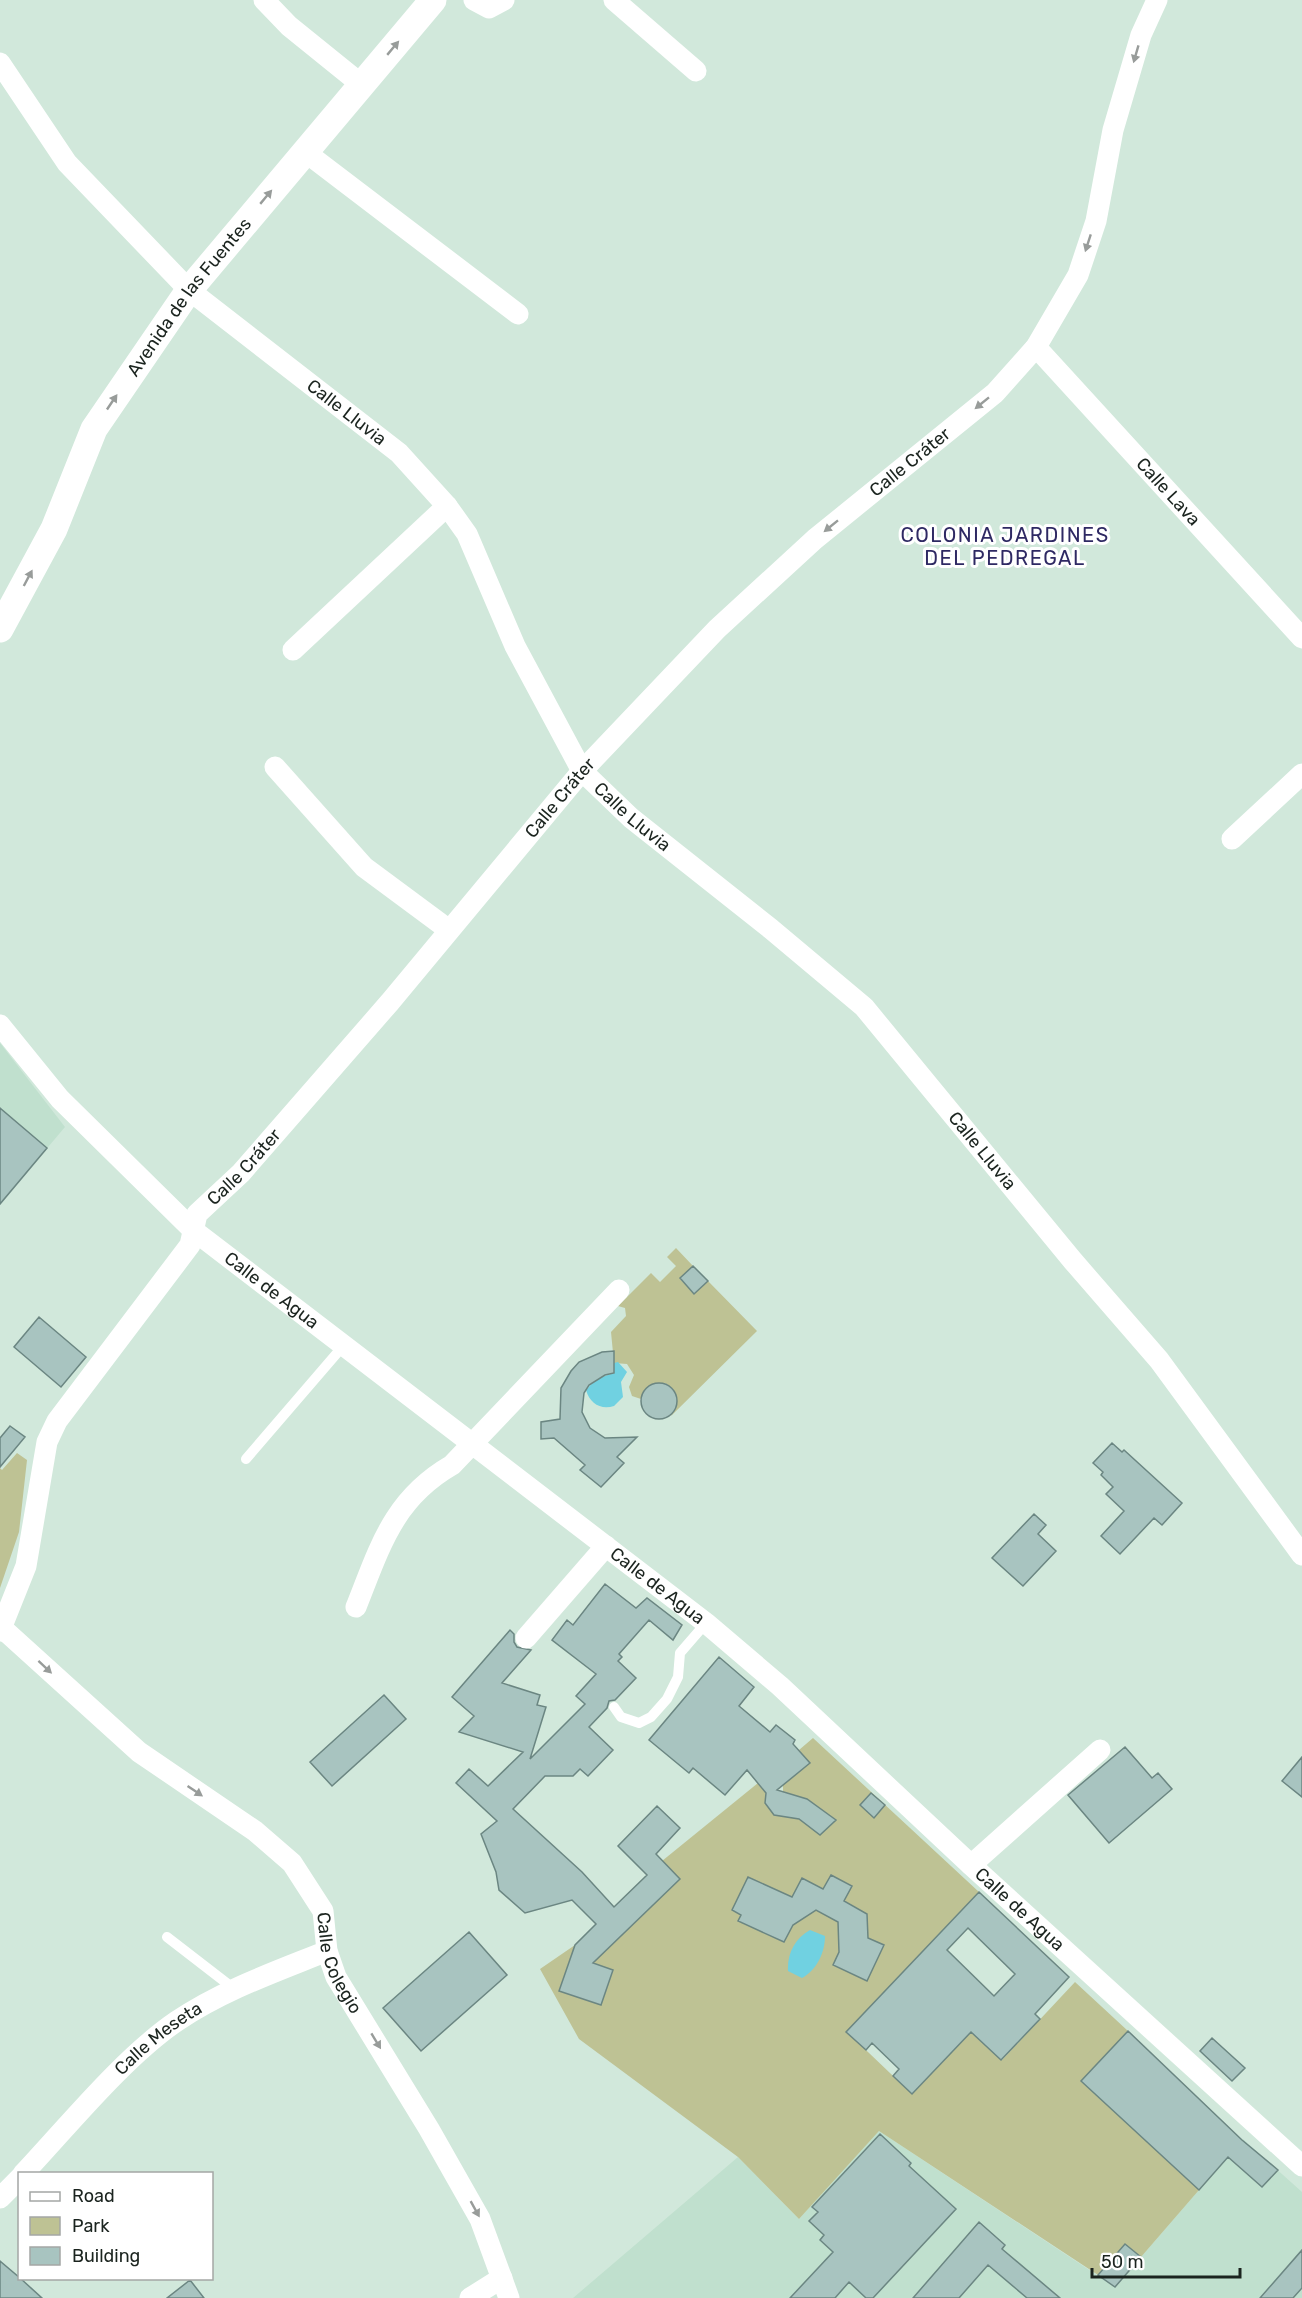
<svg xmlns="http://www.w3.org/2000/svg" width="1302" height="2298" font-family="Rubik,sans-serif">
	<rect width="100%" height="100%" fill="#d1e8db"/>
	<path fill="#c0e0ce" d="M0,1043L65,1127L0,1204Z
		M879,2131L1115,2287L1243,2139L1302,2192V2298H573L738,2157L799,2219Z"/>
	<path fill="#bec294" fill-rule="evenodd" d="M676,1248L693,1266L680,1279L694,1294L708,1281L757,1331L671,1416C678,1403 681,1392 665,1383L649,1386L641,1399L632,1396L629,1387L634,1375L627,1364L614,1363L611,1332L626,1316L625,1308L618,1306L651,1273L660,1282L676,1266L667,1257Z
		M17,1453L27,1460L19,1532L0,1588V1468L2,1470Z
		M813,1738L979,1892L847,2032L912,2094L971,2032L1002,2060L1075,1982L1128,2031L1081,2081L1199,2190L1141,2257L1125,2244L1098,2275L879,2131L799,2219L738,2157L579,2039L540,1969L575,1945L593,1963L680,1879L662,1861L758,1783L766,1793L765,1803L807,1823L820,1835L836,1820L807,1799L783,1793V1784L809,1763L799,1750ZM571,1956L613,1970L601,2005L559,1991Z"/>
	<path fill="#70d1e1" d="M618,1362L627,1372L621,1382L623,1397L614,1406C601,1410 590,1404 586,1390L596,1379L614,1373V1363Z
		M810,1930L825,1936C825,1952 817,1970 802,1978L788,1971C787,1954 795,1938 810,1930Z"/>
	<path fill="#a8c4c0" stroke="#6b8682" stroke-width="1.5" fill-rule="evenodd" d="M0,1108L47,1148L0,1204Z
		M693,1266L708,1281L694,1294L680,1278Z
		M39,1317L86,1357L61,1387L14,1347Z
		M614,1351V1373L605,1375L589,1385L584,1393L582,1412L590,1428L605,1438L637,1437L617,1457L624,1463L601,1487L580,1470L585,1465L554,1438L541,1439V1422L560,1419L561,1388L571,1371L579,1362L602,1352Z
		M641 1401a18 18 0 1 1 36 0a18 18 0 1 1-36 0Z
		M10,1426L25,1437L0,1467V1438Z
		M1112,1443L1122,1452L1124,1450L1182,1503L1162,1525L1154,1518L1120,1554L1101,1536L1124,1511L1106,1494L1113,1487L1101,1475L1103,1472L1093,1463Z
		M1034,1514L1046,1525L1038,1534L1056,1551L1023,1586L992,1558Z
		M605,1584L636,1608L647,1598L682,1625L673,1640L649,1620L619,1654L622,1657L618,1661L636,1678L615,1700L609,1701L607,1708L589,1727L613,1750L588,1776L580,1769L573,1776H545L513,1809L582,1872L614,1907L647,1875L618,1846L657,1806L680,1828L656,1854L680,1879L593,1963L613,1970L601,2005L559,1991L575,1945L596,1924L572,1900L525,1913L499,1890L496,1872L481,1834L497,1821L456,1783L469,1769L488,1786L523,1752L459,1732L474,1716L452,1697L510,1630L514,1634V1642L517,1647L531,1650L502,1683L540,1695L537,1705L546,1707L530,1759L585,1704L576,1696L596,1674L552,1640L567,1620L573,1625Z
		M719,1657L754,1687L739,1706L770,1732L776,1725L795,1740L793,1744L810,1763L777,1790L807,1799L836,1820L820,1835L799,1819L774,1815L765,1803L766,1793L747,1770L725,1795L693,1768L689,1773L649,1740Z
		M384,1695L406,1719L332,1786L310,1762Z
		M1125,1747L1152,1778L1158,1773L1172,1789L1109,1843L1068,1795Z
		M1302,1757V1797L1282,1781Z
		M871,1793L885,1805L874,1818L860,1805Z
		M831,1875L852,1886L844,1901L867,1914L868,1938L884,1945L867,1981L833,1965L839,1952L838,1922L816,1910L793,1925L784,1942L738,1921L741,1915L732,1910L748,1877L792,1897L802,1878L823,1889Z
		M979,1892L1069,1977L1035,2014L1040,2019L1001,2060L971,2032L912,2094L893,2076L899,2069L872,2043L866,2050L846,2032ZM968,1928L1015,1974L994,1996L947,1950Z
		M469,1932L507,1975L421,2051L383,2008Z
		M1128,2031L1242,2140L1278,2170L1262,2187L1228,2157L1199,2190L1081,2081Z
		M1212,2038L1245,2068L1232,2081L1200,2051Z
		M880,2134L911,2163L909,2166L956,2209L873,2298H866L849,2282L835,2298H790L833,2252L820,2240L824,2235L809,2221L818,2212L812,2207Z
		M979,2222L1005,2245L1002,2249L1060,2298H1027L988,2265L959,2298H913Z
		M1125,2244L1141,2257L1115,2287L1098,2275Z
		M1302,2250V2288L1293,2298H1260Z
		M0,2261L20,2278L42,2298H0Z
		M190,2280L204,2298H167Z"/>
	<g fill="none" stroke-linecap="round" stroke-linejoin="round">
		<path stroke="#fff" stroke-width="10" d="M246,1459L344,1345
			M614,1707L621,1717L639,1723L651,1717L667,1699L678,1677L680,1653L706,1623
			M167,1937L233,1988"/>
		<g stroke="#fff" stroke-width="21">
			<path d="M264,0L289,26L362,85"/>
			<path d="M474,0L489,8L504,0"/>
			<path d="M614,0L696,71"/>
			<path id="s1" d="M0,63L67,163L189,290L399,453L447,506L467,534L515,646L582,771L631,818L771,929L864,1007L1073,1261L1159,1360L1302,1555"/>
			<path d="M304,151L518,314"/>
			<path id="s2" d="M1036,347L1302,638"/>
			<path d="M293,650L447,506"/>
			<path d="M275,767L364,867L449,930"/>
			<path d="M1232,839L1302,774"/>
			<path id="s3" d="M0,1025L60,1099L193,1230L706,1623L780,1686L971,1865L1302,2166"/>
			<path d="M356,1607C380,1547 393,1499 452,1465L619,1290"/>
			<path id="s4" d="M2,1628L139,1752L255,1831L292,1863L323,1911L327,1951L336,1977L429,2129L480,2219L509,2298"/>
			<path id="s5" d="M0,1631L26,1566L47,1442L57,1421L190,1245L197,1214L241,1173L390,1002L582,771L717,629L815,539L995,393L1036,347L1078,275L1096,221L1113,130L1141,35L1157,0"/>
			<path d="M526,1638L606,1546"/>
			<path d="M971,1865L1100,1750"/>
			<path id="s6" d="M23,2174C68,2126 124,2057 177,2021C223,1990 275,1972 327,1951"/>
			<path d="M0,2198L20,2178"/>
			<path d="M470,2298L502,2278"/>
		</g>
		<path stroke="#fff" stroke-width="27" id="s7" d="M0,629L54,529L94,429L189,290L433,0"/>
	</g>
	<defs><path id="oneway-solid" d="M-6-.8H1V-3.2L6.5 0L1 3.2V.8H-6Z" transform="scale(1.5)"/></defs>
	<g fill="#989c9a">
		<use href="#oneway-solid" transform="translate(393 48) rotate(-50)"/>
		<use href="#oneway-solid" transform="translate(1136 54) rotate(106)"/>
		<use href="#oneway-solid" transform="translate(266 197) rotate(-50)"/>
		<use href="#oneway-solid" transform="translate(1088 243) rotate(108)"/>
		<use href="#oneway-solid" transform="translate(112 402) rotate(-56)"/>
		<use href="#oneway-solid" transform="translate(982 403) rotate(141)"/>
		<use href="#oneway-solid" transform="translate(831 526) rotate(141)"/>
		<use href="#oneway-solid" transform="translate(28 578) rotate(-62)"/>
		<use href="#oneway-solid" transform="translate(45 1667) rotate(43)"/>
		<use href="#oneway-solid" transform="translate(195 1791) rotate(34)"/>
		<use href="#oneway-solid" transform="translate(376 2041) rotate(59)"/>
		<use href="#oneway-solid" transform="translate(475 2209) rotate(61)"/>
	</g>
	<g text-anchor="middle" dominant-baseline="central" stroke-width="6" stroke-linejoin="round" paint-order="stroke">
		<g font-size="18" fill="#1b241f" stroke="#fff">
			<text stroke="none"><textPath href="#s7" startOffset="384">Avenida de las Fuentes</textPath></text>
			<text stroke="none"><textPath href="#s1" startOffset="496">Calle Lluvia</textPath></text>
			<text stroke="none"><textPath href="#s5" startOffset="1510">Calle Cráter</textPath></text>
			<text stroke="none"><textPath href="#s2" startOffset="196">Calle Lava</textPath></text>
			<text stroke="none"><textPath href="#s5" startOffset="1024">Calle Cráter</textPath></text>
			<text stroke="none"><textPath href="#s1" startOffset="1000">Calle Lluvia</textPath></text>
			<text stroke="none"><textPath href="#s1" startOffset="1486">Calle Lluvia</textPath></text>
			<text stroke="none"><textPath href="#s5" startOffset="538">Calle Cráter</textPath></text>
			<text stroke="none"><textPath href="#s3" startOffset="381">Calle de Agua</textPath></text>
			<text stroke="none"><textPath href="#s3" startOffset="867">Calle de Agua</textPath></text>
			<text stroke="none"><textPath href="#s3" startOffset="1353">Calle de Agua</textPath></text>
			<text stroke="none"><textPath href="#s4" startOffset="486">Calle Colegio</textPath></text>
			<text stroke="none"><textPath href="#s6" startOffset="192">Calle Meseta</textPath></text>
		</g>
		<g font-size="20" letter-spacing="1.5" fill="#2e2963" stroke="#fff">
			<text x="1005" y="535">COLONIA JARDINES<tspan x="1005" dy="23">DEL PEDREGAL</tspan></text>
		</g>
	</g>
	<rect x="18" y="2172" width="195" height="108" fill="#ffffff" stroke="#a4a7a5" stroke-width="1.5"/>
	<rect x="30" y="2192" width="30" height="9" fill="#ffffff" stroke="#a4a7a5" stroke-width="1.5"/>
	<text x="72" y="2202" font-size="18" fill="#1b241f">Road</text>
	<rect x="30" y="2217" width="30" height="18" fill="#bec294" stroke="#a4a7a5" stroke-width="1.5"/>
	<text x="72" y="2232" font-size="18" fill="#1b241f">Park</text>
	<rect x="30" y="2247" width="30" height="18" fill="#a8c4c0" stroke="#a4a7a5" stroke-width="1.5"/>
	<text x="72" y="2262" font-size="18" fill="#1b241f">Building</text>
	<path d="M1092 2268v9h148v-9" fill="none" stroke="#1b241f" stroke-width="3"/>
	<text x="1101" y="2268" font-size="18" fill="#1b241f" stroke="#ffffff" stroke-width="4.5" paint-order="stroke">50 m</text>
</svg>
